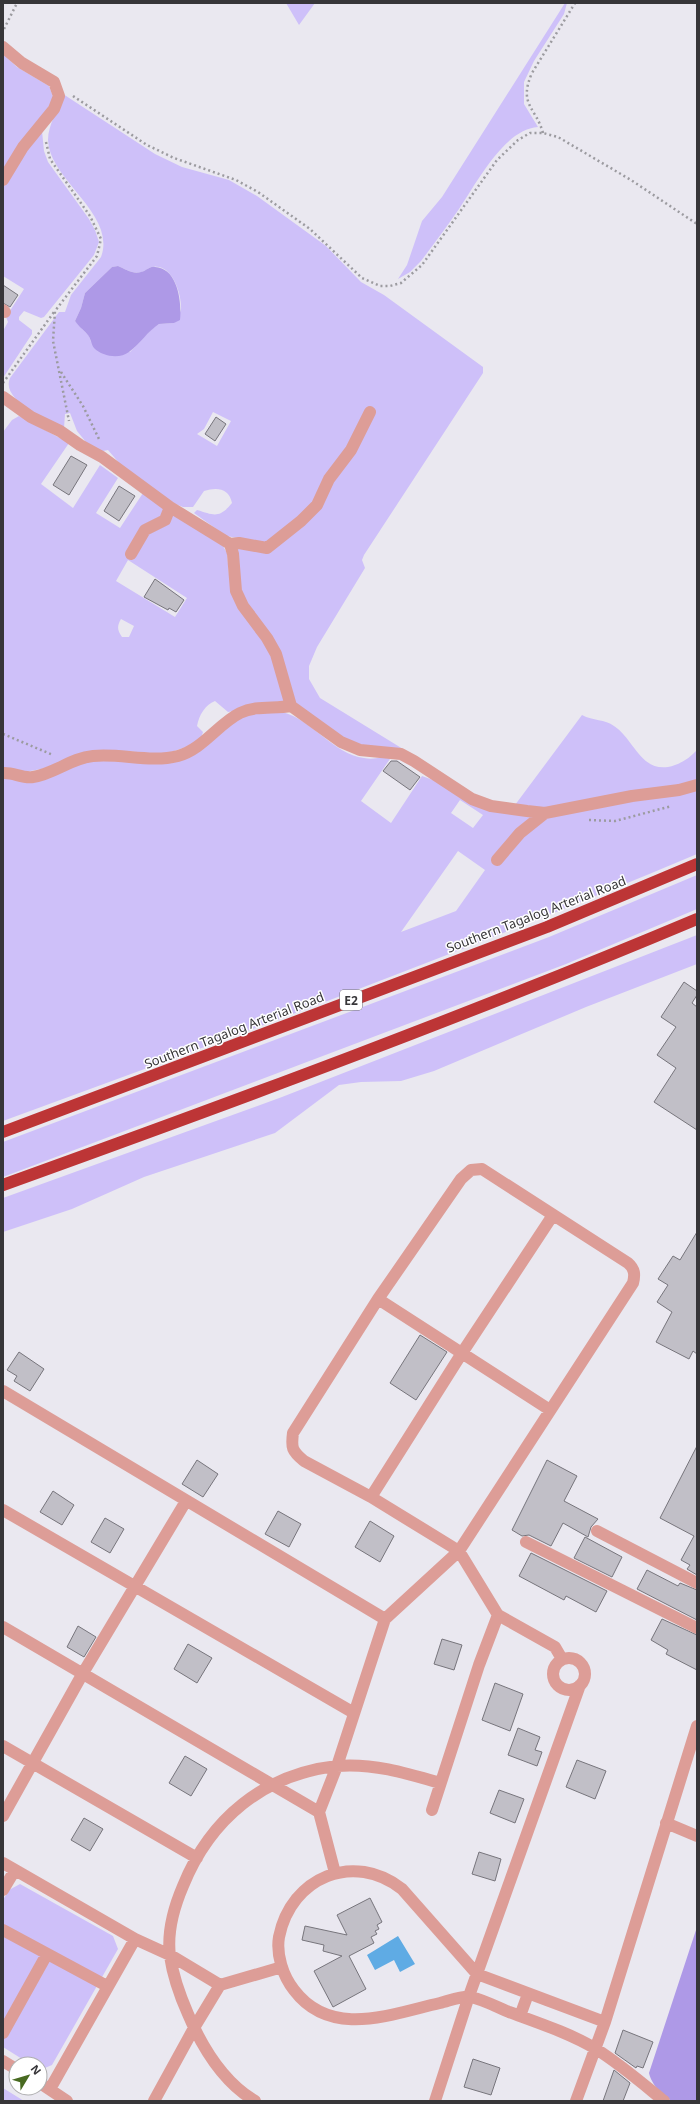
<svg xmlns="http://www.w3.org/2000/svg" width="700" height="2104" font-family="'Noto Sans',sans-serif">
	<rect width="100%" height="100%" fill="#eae8f0"/>
	<path fill="#cec0f9" fill-rule="evenodd" d="M286,3H315L299,25Z
		M565,3H567L564,14L534,61L524,82V104L538,127C504,129 476,184 459,209C447,226 434,244 421,261L410,272L398,279L407,265L422,221L442,197Z
		M3,54L17,67L49,86L54,99L3,172Z
		M63,94L155,154L182,167L229,180L257,196L326,246L361,282L384,295L483,367V373L364,555L362,560L365,568L317,647L309,666V679L320,698L403,749L365,746L346,740L295,703L242,596L236,548L264,551L317,500L269,543L226,536L194,513L197,510C214,515 219,519 232,503C229,488 217,487 204,491L193,507H183L173,503L120,464L108,450L98,452L90,447L77,431L70,413L65,414L64,428C48,421 0,400 10,378L59,312H65L71,295L101,257C117,214 49,180 48,140C48,124 59,109 63,94ZM118,266C125,269 134,275 142,272C149,269 151,265 159,267C174,270 182,296 181,310C180,314 176,319 174,323L159,324L153,328L130,352L91,342L89,336L75,321L81,308L85,293L112,267ZM213,412L231,421L217,446L197,434L204,429Z
		M42,131L44,151L48,162L89,219L95,230L99,242L94,255L44,317L41,318L24,311L19,317V320L32,330V334L3,378V331L8,322L6,317L24,289L3,276V188L12,170Z
		M19,416L69,443L41,484L73,508L100,465L118,478L96,513L120,528L143,493L223,546L227,553L229,574L267,642L285,701L228,712L215,701C205,705 199,715 197,726L203,732L201,738L189,746L162,755L127,751L37,773L3,768V432L12,420ZM128,560L187,598L175,617L116,581ZM121,619L134,626L129,637H122C117,630 117,626 121,619Z
		M282,712C313,720 333,754 364,758C373,760 383,757 392,756L361,801L391,823L422,776L526,814L697,789V854C469,950 236,1036 3,1121V776L90,760L160,763L248,713ZM460,800L483,815L473,828L451,813ZM458,851L485,870L456,911L401,932Z
		M582,715C593,721 605,719 614,726C634,739 640,771 668,767C679,765 690,758 697,750V781L692,783L543,808L515,805Z
		M697,875V909L566,964L3,1177V1142L549,937Z
		M697,935V964L586,1007L434,1071L401,1081L361,1082L339,1085L275,1133L144,1177L72,1209L3,1232V1198L282,1097Z
		M20,1884L113,1936L118,1949L52,2065L40,2070V2064H30L3,2047V1900L9,1890Z
		M3,2088L24,2101H3Z"/>
	<path fill="#ae99e7" d="M118,266C125,269 134,275 141,272C147,271 149,266 155,267C178,268 182,303 180,320L174,323L159,324C148,331 140,344 129,352C120,359 103,357 94,348C91,344 91,338 87,334C83,329 79,327 75,321L81,308L85,293L112,267Z
		M697,1927V2101C690,2101 681,2102 674,2101C663,2099 651,2083 649,2073Z"/>
	<path fill="#5fabe4" d="M398,1936L415,1964L400,1972L394,1960L375,1970L367,1955Z"/>
	<path fill="#c1bfc7" stroke="#77757c" d="M3,285L18,295L10,307L3,303Z
		M216,417L226,424L215,441L205,434Z
		M71,456L87,465L69,495L53,485Z
		M119,486L135,496L119,521L104,511Z
		M155,579L184,600L176,612L169,608L168,610L144,597Z
		M391,761H397L420,777L410,790L383,771Z
		M684,982L697,991V995L692,1003L697,1007V1130L654,1102L676,1068L657,1055L676,1027L661,1017Z
		M697,1232V1354L693,1351L689,1359L656,1342L672,1312L657,1302L668,1285L658,1279L673,1256L680,1260Z
		M420,1335L447,1352L416,1400L390,1383Z
		M19,1352L44,1369L30,1391L14,1381L17,1376L7,1370Z
		M697,1446V1575L687,1569L690,1565L681,1560L694,1536L660,1518Z
		M197,1460L218,1474L203,1497L182,1484Z
		M547,1460L577,1476L564,1501L598,1519L591,1527L588,1537L563,1523L551,1546L529,1535L522,1536L512,1530Z
		M53,1491L74,1505L62,1525L40,1512Z
		M278,1511L301,1524L289,1547L265,1534Z
		M105,1518L124,1529L110,1553L91,1542Z
		M370,1521L394,1536L380,1562L355,1547Z
		M585,1537L622,1557L612,1577L574,1558Z
		M531,1553L607,1591L596,1612L566,1596L564,1600L519,1576Z
		M647,1570L678,1586L680,1583L697,1590V1620L637,1589Z
		M662,1619L697,1635V1670L666,1654L668,1650L651,1640Z
		M78,1626L96,1637L84,1657L67,1647Z
		M442,1639L462,1645L454,1670L434,1664Z
		M188,1644L212,1658L197,1683L174,1669Z
		M495,1683L523,1694L510,1731L482,1720Z
		M518,1728L540,1737L535,1750L542,1752L537,1766L508,1755Z
		M185,1756L207,1769L191,1796L169,1783Z
		M577,1760L606,1771L595,1799L566,1787Z
		M499,1790L524,1799L515,1823L490,1813Z
		M84,1818L103,1829L90,1851L71,1840Z
		M479,1852L501,1859L495,1881L472,1874Z
		M370,1898L382,1922L377,1925L379,1929L375,1931L377,1934L371,1937L374,1943L349,1956L366,1989L333,2007L314,1971L342,1956L323,1951L324,1945L302,1940L305,1926L347,1935L337,1915Z
		M623,2030L653,2042L643,2068L637,2066L636,2068L615,2053Z
		M473,2059L500,2068L491,2095L464,2087Z
		M614,2070L630,2083L623,2101H603Z"/>
	<g fill="none" stroke-linecap="round" stroke-linejoin="round">
		<path stroke="#9c9ba0" stroke-width="2.5" stroke-dasharray="2 3" stroke-linecap="butt" d="M4,29L17,3
			M73,96L147,145L174,158L236,180L258,192L310,229L362,278L380,286H390L401,283L422,265L497,160L518,140L530,133H543L558,137L631,180L697,224
			M543,133C536,107 518,105 532,73L575,3
			M46,142L50,159L90,216L101,239L97,256L55,311L53,341L69,421
			M61,372L83,406L99,439
			M3,383L54,312
			M3,734L53,755
			M589,820L615,821L672,806"/>
		<path stroke="#dd9d97" stroke-width="12" d="M3,47L22,63L54,82L59,96L54,109L23,147L3,180
			M3,310L5,312
			M3,397L31,417L60,431L80,445L102,457L170,507L230,544L233,554L236,591L243,606L267,638L276,654L291,706L341,742L360,750L401,754L414,761L472,799L491,806L527,811L545,813L632,796L679,790L697,785
			M230,544L239,543L267,548L301,521L317,505L329,479L351,450L370,412
			M131,554L145,530L165,520L170,507
			M3,773C13,772 23,779 33,777C54,774 71,758 93,756C120,753 151,763 178,756C203,749 218,724 240,713C256,705 274,709 291,706
			M497,860L520,833L545,813
			M378,1299L550,1410
			M3,1391L385,1619
			M371,1497L462,1353L553,1215
			M3,1510L354,1713
			M597,1531L697,1583
			M526,1542L697,1628
			M498,1615L555,1647L562,1659
			M3,1627L319,1812
			M553 1674a16 16 0 1 1 32 0a16 16 0 1 1-32 0Z
			M3,1746L197,1858
			M3,1816L83,1673L186,1501
			M666,1823L697,1836
			M3,1863L135,1939L170,1955L220,1985
			M335,1873L319,1812L337,1766L385,1619L459,1551L633,1283C635,1275 635,1269 628,1263L482,1169L471,1170L461,1179L378,1299L293,1433C291,1448 292,1451 304,1461L371,1497L459,1551L498,1615L479,1665L432,1810
			M3,1890L15,1870
			M3,1930L107,1986
			M520,2016L528,1994
			M605,2022L477,1974L402,1889C354,1851 291,1877 279,1937C276,1955 283,1976 294,1990C331,2039 391,2014 440,2003C449,2001 463,1995 471,1997C484,2000 497,2007 509,2012C536,2022 572,2034 596,2049C620,2064 642,2083 664,2101
			M3,2033L47,1954
			M3,2061L16,2069
			M40,2083L67,2101
			M50,2089L135,1939
			M154,2101L194,2028L220,1985L282,1967
			M255,2101C223,2082 202,2047 188,2014C180,1996 173,1976 170,1956C167,1933 174,1907 183,1886C210,1819 264,1774 337,1766C373,1763 406,1773 440,1783
			M435,2101L469,1996L580,1685
			M576,2101L605,2022L697,1726"/>
		<path stroke="#bd3536" stroke-width="12" d="M3,1132L547,927L697,864
			M3,1185C236,1101 469,1015 697,919"/>
	</g>
	<g text-anchor="middle" dominant-baseline="central" stroke-width="3" stroke-linejoin="round" paint-order="stroke">
		<rect fill="#fff" stroke="#737274" stroke-width="1" x="340" y="990" width="22" height="20" rx="3"/>
		<g font-size="12" font-weight="bold" fill="#373639">
			<text x="351" y="1000">E2</text>
		</g>
		<g font-size="13" fill="#373639" stroke="#fff">
			<text transform="translate(536 914) rotate(-21)">Southern Tagalog Arterial Road</text>
			<text transform="translate(234 1030) rotate(-21)">Southern Tagalog Arterial Road</text>
		</g>
	</g>
	<rect width="700" height="2104" fill="none" stroke="#373639" stroke-width="8"/>
	<g transform="translate(28 2076) rotate(52)"><circle r="19" fill="#ffffff" stroke="#afafb0"/>
	<path d="M0-3L7 15L0 10L-7 15Z" fill="#486a21"/>
	<text y="-6" font-size="11" font-weight="bold" text-anchor="middle" fill="#373639">N</text>
	</g>
</svg>
